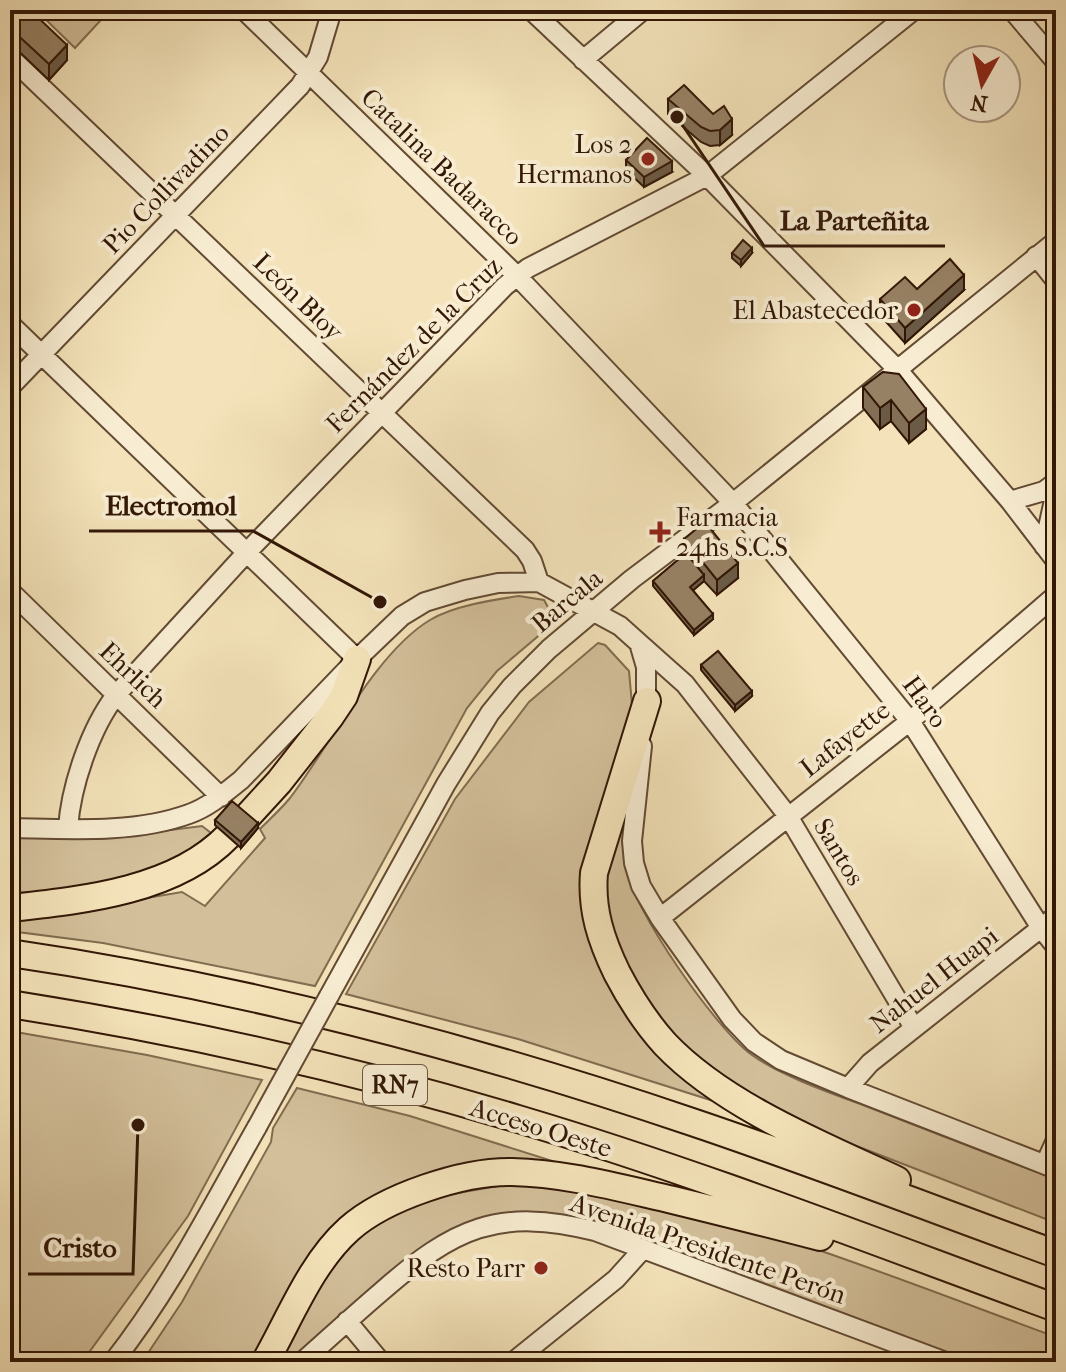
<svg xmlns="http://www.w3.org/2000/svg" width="1066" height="1372" font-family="'IM FELL French Canon',serif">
	<rect width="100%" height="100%" fill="#f4e3ba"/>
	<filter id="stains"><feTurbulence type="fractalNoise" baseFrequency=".0025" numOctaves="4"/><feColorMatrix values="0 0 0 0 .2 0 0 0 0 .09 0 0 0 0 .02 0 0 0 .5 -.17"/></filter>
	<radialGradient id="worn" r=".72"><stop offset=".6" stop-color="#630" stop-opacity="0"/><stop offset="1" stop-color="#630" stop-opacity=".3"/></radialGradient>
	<path fill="#d3c09b" stroke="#826c50" stroke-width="2" d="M36,10H88L100,21L75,48Z
		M519,596L544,600L554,618L543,632L497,671L467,708L315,986L103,943L10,931V917L52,914L182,892L205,906L265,838L260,829C270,819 281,809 290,798C330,746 375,653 430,620C453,606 492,600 519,596Z
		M598,643L605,645L629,671L633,716L587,921L720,1103L518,1039L346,994L455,799L529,702Z
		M629,786C627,811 621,840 625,865C632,909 716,1029 752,1055C779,1075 830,1093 863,1105C927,1130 991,1155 1056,1179V1223L810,1128L731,1082L689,1050L660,1020L621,956L602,891Z
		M202,826L211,833L178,859L150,870L53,895L10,898V837L100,839Z
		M10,1031L147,1055L262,1080L188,1216L82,1362H18L10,1349Z
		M297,1088L410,1116L625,1184L523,1170L378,1203L258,1362H142L182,1302L271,1142L273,1128Z
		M511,1184C602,1193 698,1210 786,1239C877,1269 966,1304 1056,1337V1362H968L752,1281L564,1217L437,1240L292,1362H279C303,1318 324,1268 360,1232C390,1201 469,1191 511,1184Z"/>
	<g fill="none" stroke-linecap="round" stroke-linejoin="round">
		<g stroke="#624a33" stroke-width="22">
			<path id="minor" d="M244,10L517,276L733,503L910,721L1041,928L1056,947
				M531,10L707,176L897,369L1010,501L1056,561
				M1012,10L1056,62
				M10,57L525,550L532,561L539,582
				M583,60L643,10
				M1036,256L1056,281
				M10,324L357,659
				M10,387L300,86L318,57L332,10
				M1010,501L1044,491L1056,482
				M1044,546L1056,491
				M10,591L221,797
				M639,643L685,684L788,816L914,1028
				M642,746L632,841L634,863L641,886L660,918L732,1019L754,1042L781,1060L848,1088L1056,1169
				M10,828C68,829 134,834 189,814C209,807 226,792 241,780L357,659L402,616L425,602L465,590L498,583L539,582L620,626L639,643L646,667V713
				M68,828C71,786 90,729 116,695L248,551L505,286L528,268L707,176L914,10
				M660,918L910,721L1056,595
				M329,996L446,784L490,713L512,686L549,649L632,579L733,503L1056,241
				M848,1088L870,1063L1056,916
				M1045,1164L1056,1140
				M347,1321L381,1362
				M113,1362C170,1290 212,1206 257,1127
				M302,1362C328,1339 354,1315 381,1292C454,1228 497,1207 595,1231L946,1362
				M513,1362L616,1279L643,1249"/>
		</g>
		<g stroke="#321706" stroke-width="30">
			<path id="highway" d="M647,701L594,873C591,910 601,940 617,973C630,998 646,1023 665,1044C723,1105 821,1145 897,1180
				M246,818L279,782L330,717L344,696L357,659
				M10,908C83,900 175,891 228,836
				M10,953C237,986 474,1048 692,1122C814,1163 935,1210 1056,1254
				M10,1004C182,1031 352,1069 518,1119C700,1173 878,1243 1056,1308
				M265,1362C290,1318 311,1263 349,1229C385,1197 463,1171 512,1172C566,1173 620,1188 673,1200C722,1212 771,1224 820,1237"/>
		</g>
		<use href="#minor" stroke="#f8edd2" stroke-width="18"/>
		<use href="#highway" stroke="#f4e3ba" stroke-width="26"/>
		<g stroke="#624a33" stroke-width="22" stroke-linecap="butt">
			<path id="minor-bridge" d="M257,1127L329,996"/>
		</g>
		<use href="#minor-bridge" stroke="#f8edd2" stroke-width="18"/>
	</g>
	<path fill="#826f56" stroke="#321706" stroke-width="2" d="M10,10L67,60L49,80L10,43Z
		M668,99L732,135L720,145L710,146L701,142L668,114Z
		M626,160L672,172L644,187L626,170Z
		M732,253H752L741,266L732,258Z
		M917,289L964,290L905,343L880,315V299Z
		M883,372L926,429L909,443L891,421L880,429L863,408V387Z
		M684,539L738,578L717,595L704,581L693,590L713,619L694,635L653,586V581L684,555Z
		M701,665L752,696L735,711L701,670Z
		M215,820L258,828L241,848L215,825Z"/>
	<path fill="#6a5a46" stroke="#321706" stroke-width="2" d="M67,45V60L49,80V64Z
		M732,119V135L720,145V130Z
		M672,161V172L644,187V177Z
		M752,248V253L741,266V260Z
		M964,275V290L905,343V328Z
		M891,400V421L880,429V408Z
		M926,409V429L909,443V423Z
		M738,563V578L717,595V580Z
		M704,575V581L690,593V587Z
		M713,614V619L694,635V630Z
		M752,691V696L735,711V705Z
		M258,823V828L241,848V842Z"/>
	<path fill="#978164" stroke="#321706" stroke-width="2" d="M10,10H30L67,45L49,64L10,28Z
		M684,85L713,114L724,106L732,119L720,130L710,131L701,127L668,99Z
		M647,138L672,161L644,177L626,160Z
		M743,240L752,248L741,260L732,253Z
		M950,259L964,275L905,328L880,299L905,277L917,289Z
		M883,372L899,374L926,409L909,423L891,400L880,408L863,387Z
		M705,522L738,563L717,580L684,539Z
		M686,553L704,575L690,587L713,614L694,630L653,581Z
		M718,651L752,691L735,705L701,665Z
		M232,801L258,823L241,842L215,820Z"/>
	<g fill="#8f2418" stroke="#f8edd2" stroke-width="3">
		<circle cx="648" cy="159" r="8"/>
		<circle cx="914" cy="310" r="8"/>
		<path d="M656 520h8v8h8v8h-8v8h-8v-8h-8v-8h8z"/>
		<circle cx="541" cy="1268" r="8"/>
	</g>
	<g text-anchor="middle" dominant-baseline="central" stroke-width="8" stroke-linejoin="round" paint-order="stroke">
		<rect fill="#f8edd2" stroke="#6d5743" stroke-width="2" x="363" y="1065" width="64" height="40" rx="6"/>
		<g font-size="24" font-weight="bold" fill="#321706">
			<text x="395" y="1085">RN7</text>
		</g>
		<g font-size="26" fill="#321706" stroke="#f8edd2" text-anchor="end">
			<text x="632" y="144">Los 2<tspan x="632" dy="30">Hermanos</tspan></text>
			<text x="898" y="310">El Abastecedor</text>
			<text x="676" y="517" text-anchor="start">Farmacia<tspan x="676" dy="30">24hs S.C.S</tspan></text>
			<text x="525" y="1268">Resto Parr</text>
		</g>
		<g font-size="26" fill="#321706" stroke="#f8edd2">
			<text transform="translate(442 167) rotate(44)">Catalina Badaracco</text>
			<text transform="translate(166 189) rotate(-46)">Pio Collivadino</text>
			<text transform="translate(298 297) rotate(44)">León Bloy</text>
			<text transform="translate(414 345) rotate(-45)">Fernández de la Cruz</text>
			<text transform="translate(567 601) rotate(-40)">Barcala</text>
			<text transform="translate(133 675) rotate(44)">Ehrlich</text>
			<text transform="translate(925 702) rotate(54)">Haro</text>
			<text transform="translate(845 739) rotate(-38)">Lafayette</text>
			<text transform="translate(839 852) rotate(59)">Santos</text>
			<text transform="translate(934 980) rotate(-38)">Nahuel Huapi</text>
			<text transform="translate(541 1128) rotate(17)">Acceso Oeste</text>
			<text transform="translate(708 1249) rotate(19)">Avenida Presidente Perón</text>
		</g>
	</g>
	<path fill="none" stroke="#321706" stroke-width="3" d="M677 117L764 246H945M380 602L253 531H89M138 1125L133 1274H28"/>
	<g fill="#321706" stroke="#f8edd2" stroke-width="3">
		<circle cx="677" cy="117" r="8"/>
		<circle cx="380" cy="602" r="8"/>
		<circle cx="138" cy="1125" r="8"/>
	</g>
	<g font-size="28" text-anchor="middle" font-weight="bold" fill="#321706" stroke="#f8edd2" stroke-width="8" stroke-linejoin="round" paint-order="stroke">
		<text x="854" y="230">La Parteñita</text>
		<text x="171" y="515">Electromol</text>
		<text x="80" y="1257">Cristo</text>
	</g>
	<rect width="1066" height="1372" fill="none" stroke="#f4e3ba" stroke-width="40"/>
	<rect x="12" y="12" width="1042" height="1348" fill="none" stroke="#321706" stroke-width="4"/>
	<rect x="20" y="20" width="1026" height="1332" fill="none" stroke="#321706" stroke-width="2"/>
	<g transform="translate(982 84) rotate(188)"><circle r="38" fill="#f8edd2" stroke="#a99780" stroke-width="2"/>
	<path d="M0-6L14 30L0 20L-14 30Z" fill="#8f2418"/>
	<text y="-12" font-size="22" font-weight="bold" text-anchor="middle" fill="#321706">N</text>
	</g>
	<rect width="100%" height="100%" filter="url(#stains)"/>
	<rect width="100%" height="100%" fill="url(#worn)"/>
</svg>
